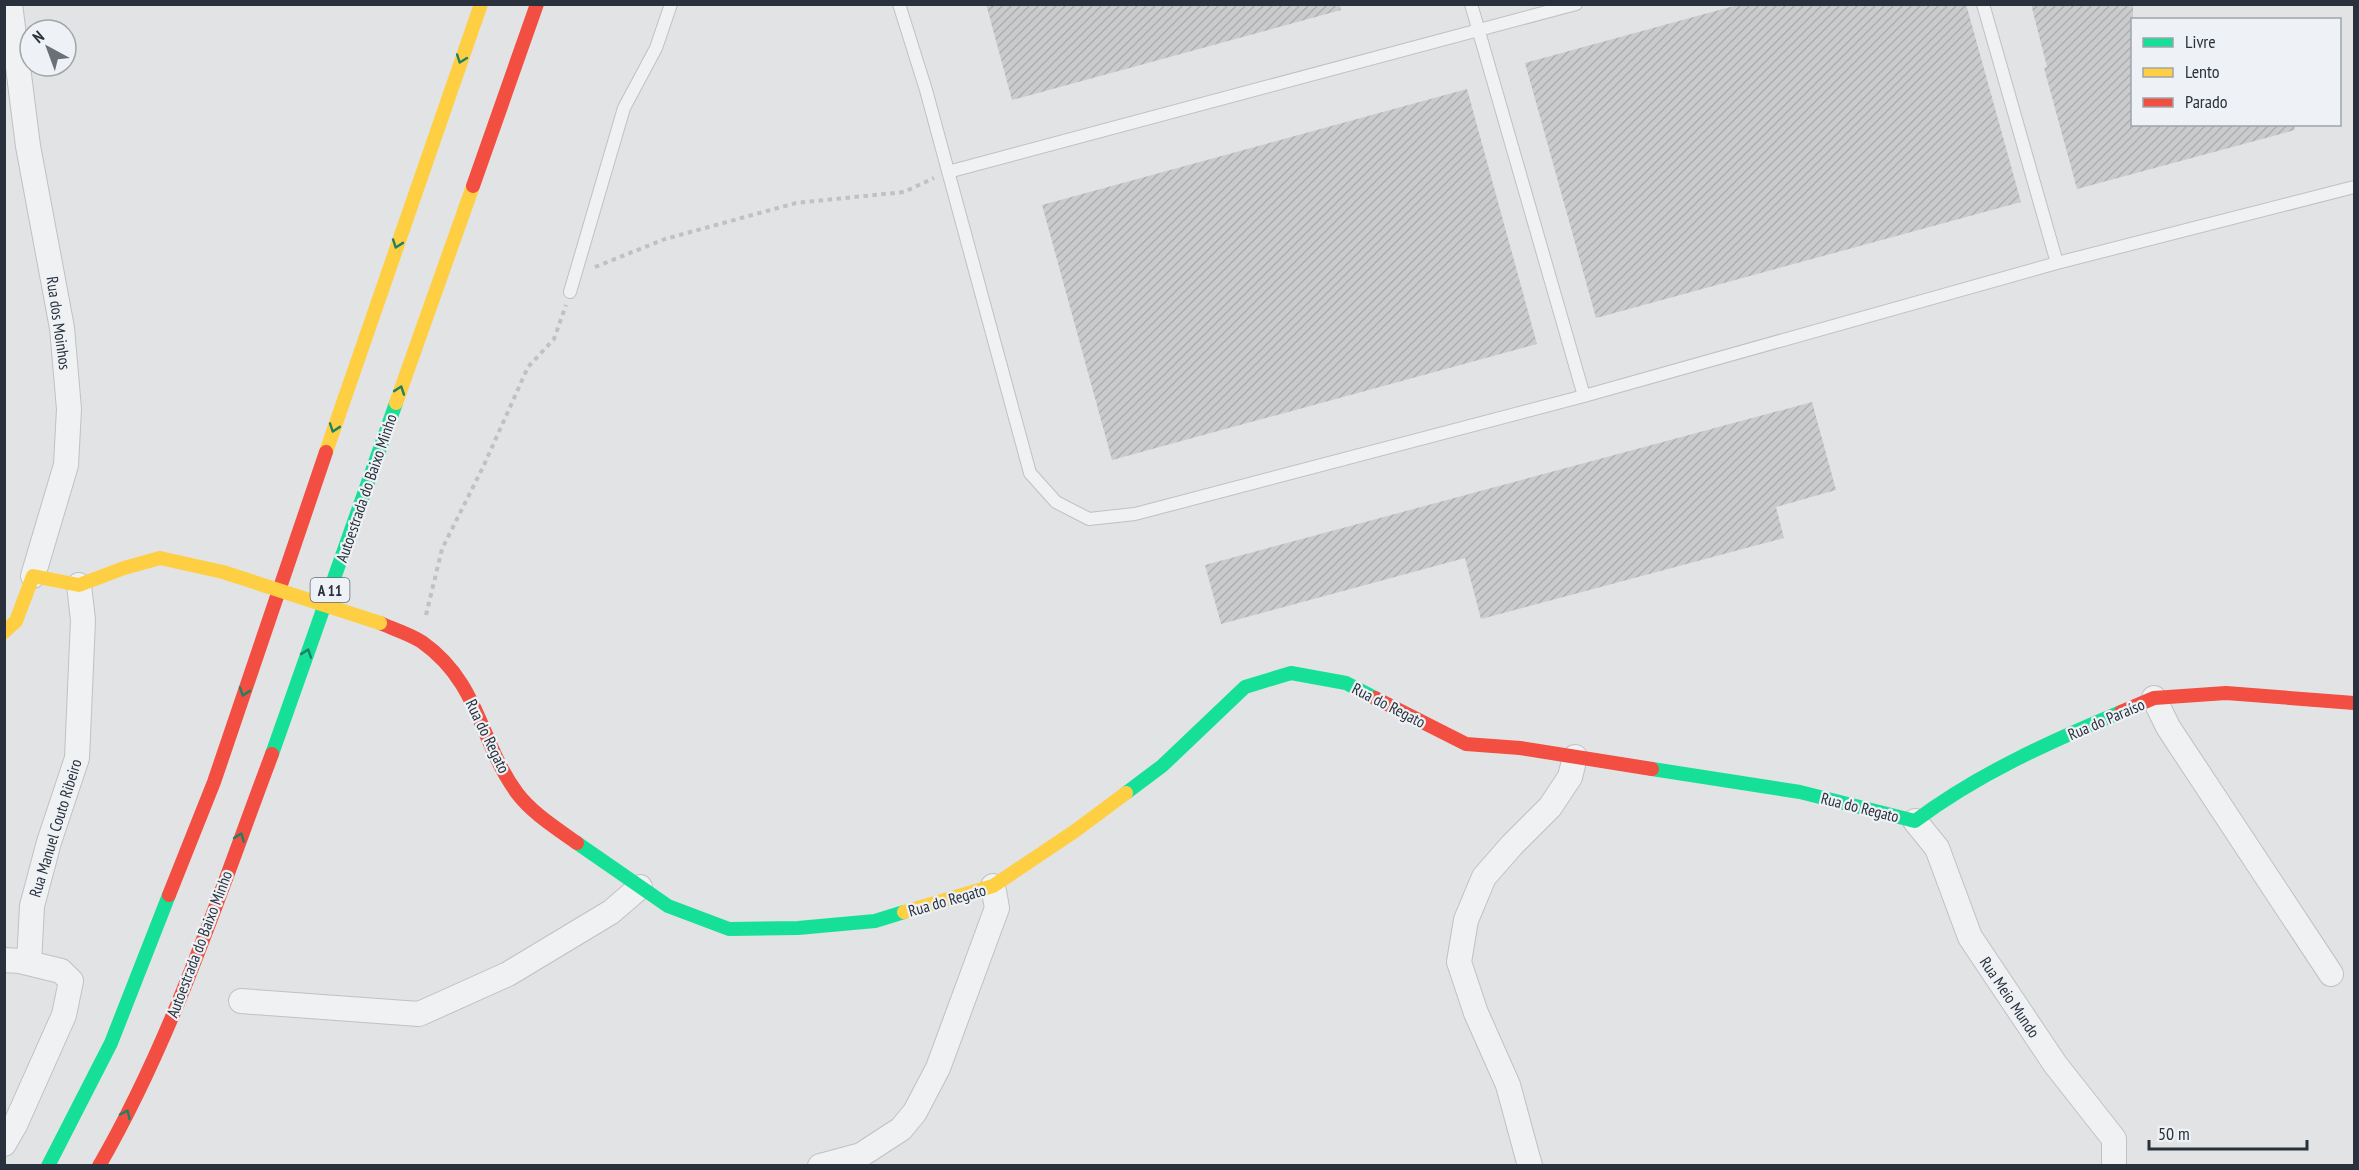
<svg xmlns="http://www.w3.org/2000/svg" width="2359" height="1170" font-family="'PT Sans Narrow',sans-serif">
	<defs>
		<pattern id="building-hatch" width="6" height="6" patternUnits="userSpaceOnUse" patternTransform="scale(1.5)"><rect width="6" height="6" fill="#c9cbcd"/><path d="M-1 1l2-2M0 6l6-6M5 7l2-2" fill="none" stroke="#adafb1"/></pattern>
	</defs>
	<rect width="100%" height="100%" fill="#e1e3e5"/>
	<path fill="url(#building-hatch)" d="M986,4H1340L1341,10L1012,100Z
		M1741,4H1966L2021,202L1596,318L1525,63Z
		M2031,4H2133V124H2294L2295,130L2077,189L2044,68L2047,67Z
		M1467,89L1537,344L1112,460L1042,205Z
		M1812,402L1836,490L1776,507L1784,538L1481,619L1465,558L1221,624L1205,565Z"/>
	<g fill="none" stroke-linecap="round" stroke-linejoin="round">
		<g stroke="#bfc1c3" stroke-width="14">
			<path id="lane" d="M899,4L926,90L1030,473L1056,502L1089,519L1135,514L1584,396L2057,263L2354,187
				M1471,4L1584,396
				M1983,4L2057,263
				M948,172L1576,4
				M570,292L624,108L656,48L671,4"/>
		</g>
		<g stroke="#bfc1c3" stroke-width="26">
			<path id="street" d="M10,4L28,146L62,328L69,409L66,465L33,576
				M2154,698L2168,727L2331,974
				M1915,821L1937,848L1970,937L2055,1064L2114,1139V1166
				M4,960L20,961L61,971L71,981L64,1015L15,1125L4,1144
				M29,963L32,906L49,842L77,758L83,620L79,585
				M241,1001L419,1014L508,974L611,912L640,887
				M820,1166L861,1155L901,1129L915,1112L938,1068L997,908L993,886
				M1530,1166L1508,1085L1476,1013L1459,962L1466,920L1484,877L1512,845L1550,807L1570,777L1575,757"/>
		</g>
		<path stroke="#bfc2c4" stroke-width="4" stroke-dasharray="4.5 4.5" stroke-linecap="butt" d="M595,267L665,239L796,203L904,192L934,178
			M426,615L442,549L484,465L528,367L554,339L566,305"/>
		<use href="#lane" stroke="#f0f1f2" stroke-width="12"/>
		<use href="#street" stroke="#f0f1f2" stroke-width="24"/>
		<path stroke="#16e098" stroke-width="14" d="M272,754L396,403
			M1652,769L1800,792L1915,821C1978,774 2049,742 2121,712
			M1126,793L1162,766L1245,687L1291,673L1346,683L1375,698
			M577,843L668,906L729,929L798,928L875,921L904,912
			M48,1166L111,1043L169,895"/>
		<path stroke="#ffcf43" stroke-width="14" d="M396,403L473,186
			M326,452L481,4
			M4,632L16,621L33,576L79,585L124,568L160,558
			M904,912L993,886L1075,831L1126,793"/>
		<path stroke="#f24e42" stroke-width="14" d="M473,186L537,4
			M380,623C393,629 410,634 422,642C480,683 479,741 517,793C532,813 556,828 577,843
			M1375,698L1466,744L1520,748L1652,769
			M2121,712L2154,698L2226,693L2354,703
			M169,895L214,782L326,452
			M99,1166C173,1038 220,892 272,754"/>
		<path stroke="#ffcf43" stroke-width="14" d="M160,558L223,572L380,623"/>
	</g>
	<defs><path id="oneway-chevron" d="M-2-3.5L2.5 0L-2 3.5" fill="none" stroke-width="1.6" stroke-linecap="round" stroke-linejoin="round" transform="scale(1.5)"/></defs>
	<g stroke="#208065">
		<use href="#oneway-chevron" transform="translate(461 59) rotate(110)"/>
		<use href="#oneway-chevron" transform="translate(397 244) rotate(109)"/>
		<use href="#oneway-chevron" transform="translate(400 390) rotate(-71)"/>
		<use href="#oneway-chevron" transform="translate(334 428) rotate(109)"/>
		<use href="#oneway-chevron" transform="translate(307 653) rotate(-71)"/>
		<use href="#oneway-chevron" transform="translate(244 692) rotate(109)"/>
		<use href="#oneway-chevron" transform="translate(240 837) rotate(-69)"/>
		<use href="#oneway-chevron" transform="translate(126 1114) rotate(-65)"/>
	</g>
	<g text-anchor="middle" dominant-baseline="central" stroke-width="4.5" stroke-linejoin="round" paint-order="stroke">
		<rect fill="#eef1f5" stroke="#646b74" stroke-width="1.5" x="310.5" y="578" width="39" height="24" rx="4.5"/>
		<g font-size="15" font-weight="bold" fill="#29323c">
			<text x="330" y="590">A 11</text>
		</g>
		<g font-size="16" fill="#29323c" stroke="#eef1f5">
			<text transform="translate(59 323) rotate(82)">Rua dos Moinhos</text>
			<text transform="translate(366 488) rotate(-71)">Autoestrada do Baixo Minho</text>
			<text transform="translate(1389 705) rotate(27)">Rua do Regato</text>
			<text transform="translate(2106 719) rotate(-23)">Rua do Paraíso</text>
			<text transform="translate(488 736) rotate(64)">Rua do Regato</text>
			<text transform="translate(1860 807) rotate(14)">Rua do Regato</text>
			<text transform="translate(55 828) rotate(-73)">Rua Manuel Couto Ribeiro</text>
			<text transform="translate(947 900) rotate(-16)">Rua do Regato</text>
			<text transform="translate(199 944) rotate(-69)">Autoestrada do Baixo Minho</text>
			<text transform="translate(2010 997) rotate(56)">Rua Meio Mundo</text>
		</g>
	</g>
	<rect width="2359" height="1170" fill="none" stroke="#29323c" stroke-width="12"/>
	<rect x="2131" y="18" width="210" height="108" fill="#eef1f5" stroke="#9fa5ab" stroke-width="1.5"/>
	<rect x="2143" y="38" width="30" height="9" fill="#16e098" stroke="#9fa5ab" stroke-width="1.5"/>
	<text x="2185" y="48" font-size="18" fill="#29323c">Livre</text>
	<rect x="2143" y="68" width="30" height="9" fill="#ffcf43" stroke="#9fa5ab" stroke-width="1.5"/>
	<text x="2185" y="78" font-size="18" fill="#29323c">Lento</text>
	<rect x="2143" y="98" width="30" height="9" fill="#f24e42" stroke="#9fa5ab" stroke-width="1.5"/>
	<text x="2185" y="108" font-size="18" fill="#29323c">Parado</text>
	<g transform="translate(48 48) rotate(319)"><circle r="28" fill="#eef1f5" stroke="#9fa5ab" stroke-width="1.5"/>
	<path d="M0-4.5L10 22L0 15L-10 22Z" fill="#697077"/>
	<text y="-9" font-size="16" font-weight="bold" text-anchor="middle" fill="#29323c">N</text>
	</g>
	<path d="M2149 1140v9h158v-9" fill="none" stroke="#29323c" stroke-width="3"/>
	<text x="2158" y="1140" font-size="18" fill="#29323c" stroke="#eef1f5" stroke-width="4.5" paint-order="stroke">50 m</text>
</svg>
